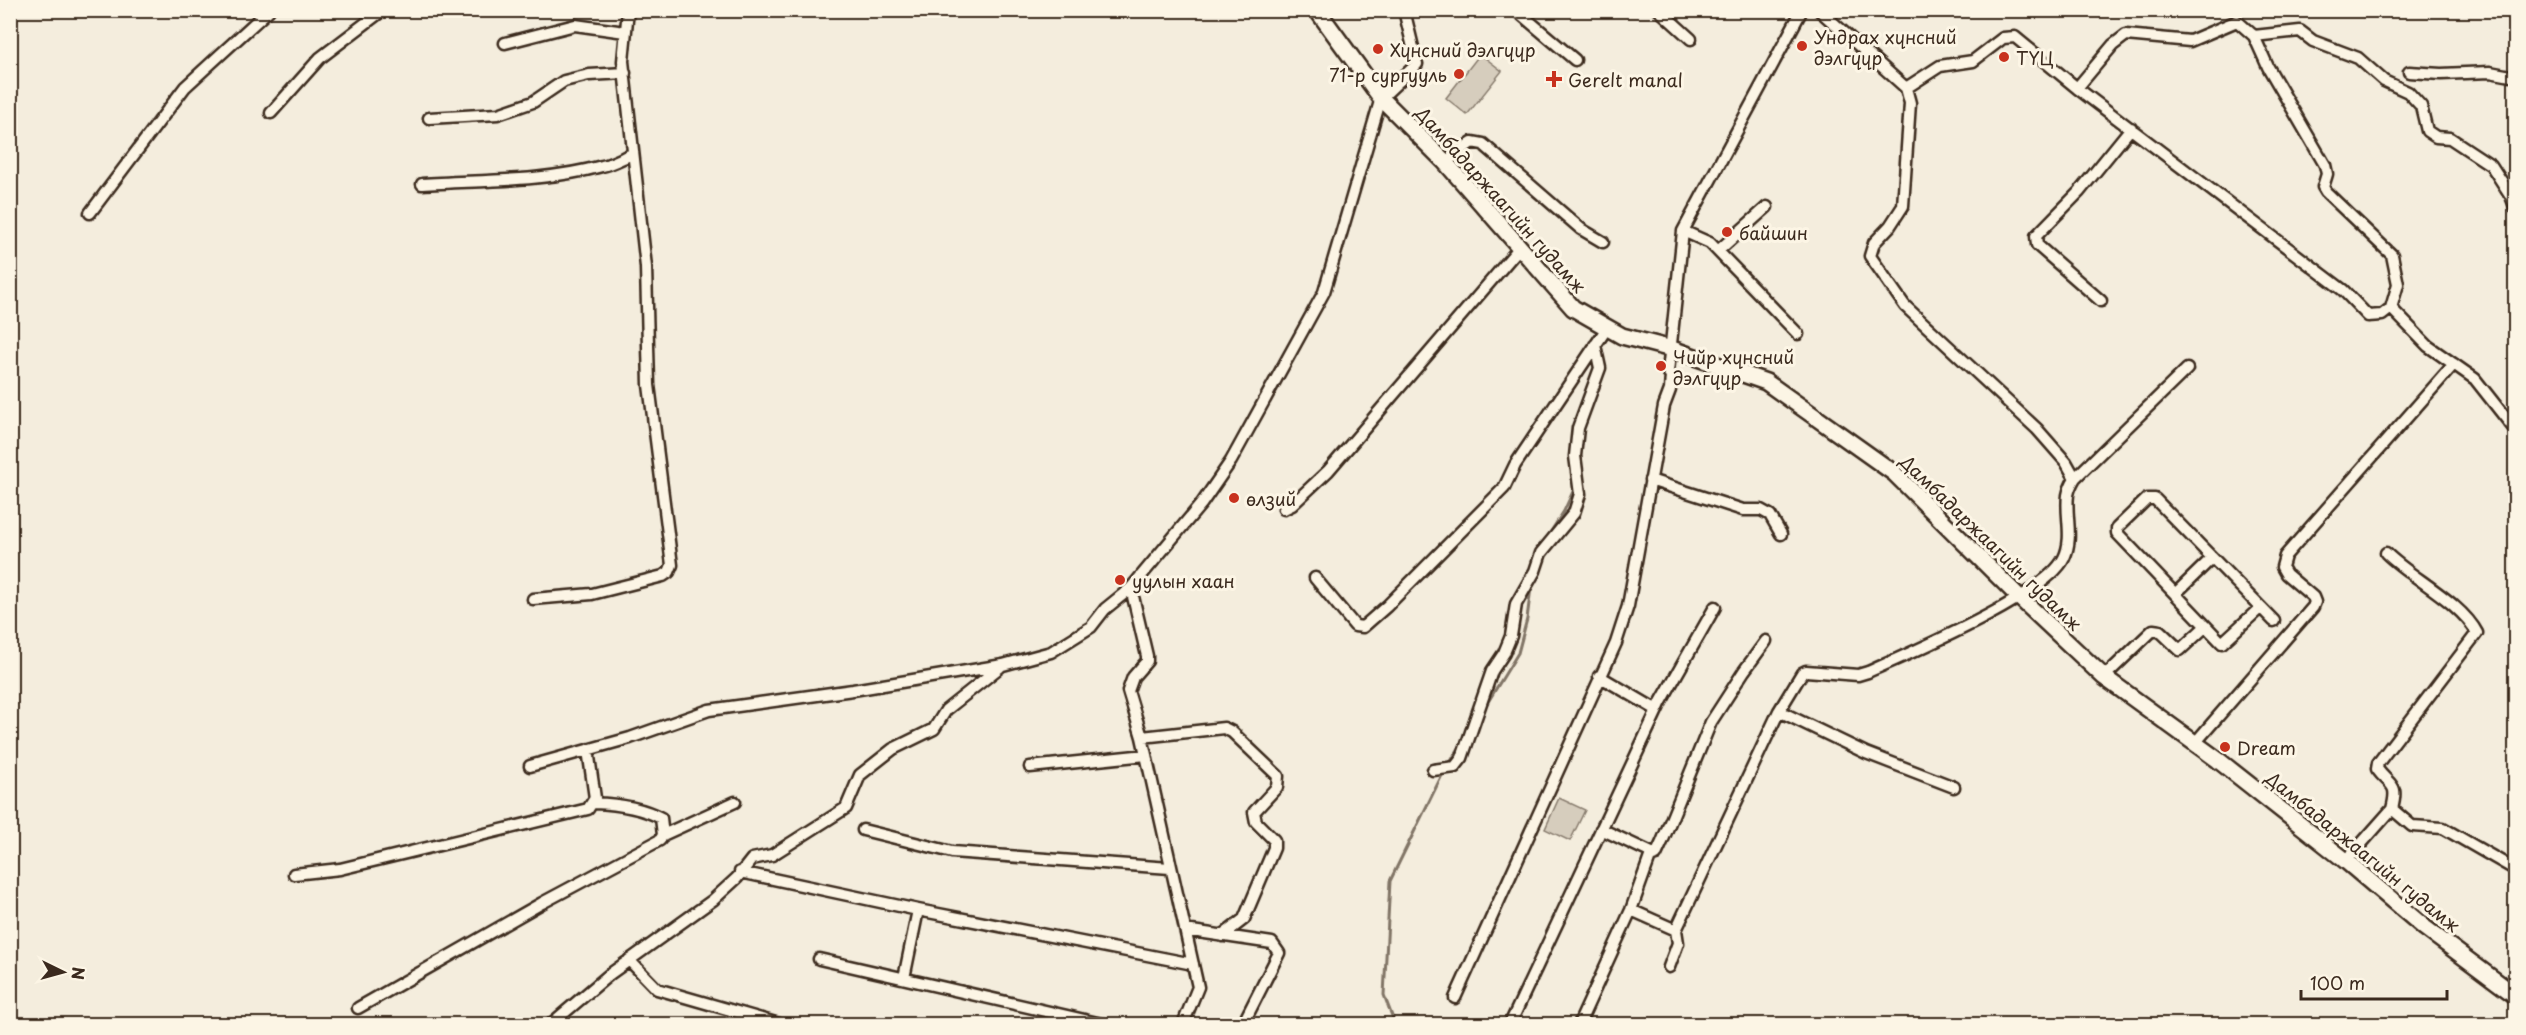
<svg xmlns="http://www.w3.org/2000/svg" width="2526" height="1035" font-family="'Playpen Sans',sans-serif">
	<rect width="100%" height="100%" fill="#f4eddd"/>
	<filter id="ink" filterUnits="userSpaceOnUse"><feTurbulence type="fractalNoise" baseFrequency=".0167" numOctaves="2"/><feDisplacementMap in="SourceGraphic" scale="12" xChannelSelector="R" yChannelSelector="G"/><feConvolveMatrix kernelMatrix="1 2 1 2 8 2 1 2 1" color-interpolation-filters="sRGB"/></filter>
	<g filter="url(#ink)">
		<path fill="#d6cdbd" stroke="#887c6e" stroke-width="1.5" d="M1480,54L1502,71L1467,115L1446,98Z
			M1559,798L1585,810L1570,841L1545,829Z"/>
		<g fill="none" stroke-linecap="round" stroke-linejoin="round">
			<path stroke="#817466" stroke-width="3" d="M1546,539L1564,511L1575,487
				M1483,710L1518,653L1527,619L1531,587
				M1448,766L1462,743
				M1395,1024L1384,995L1390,881L1444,771"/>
			<g stroke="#3b2a1e" stroke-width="15">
				<path id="street" d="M1516,10L1575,60
					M1659,10L1691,39
					M1819,10L1906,88L1910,103L1903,206L1890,226L1874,243L1870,256L1905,306L2037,429L2066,462L2075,478
					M2254,36L2300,31L2313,41L2358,58L2384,81L2408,92L2421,106L2427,131L2436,137L2450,138L2491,165L2511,196L2516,209
					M505,43L575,25L625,32
					M2409,72L2441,74L2490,72L2516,77
					M1906,88L1940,66L1973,61L2003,38L2015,37L2077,88L2343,290L2368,316L2382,315L2391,308L2428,346L2475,379L2516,431
					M2077,88L2113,45L2126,35L2190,41L2237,21L2254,36L2268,67L2325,165L2327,174L2323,187L2326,192L2392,255L2398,284L2391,308
					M271,113L320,58L383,10
					M429,118L498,114L533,102L564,81L589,75L625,73
					M1445,162L1472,142L1483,144L1581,229L1603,242
					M422,184C481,180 545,182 602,166C612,164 622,158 632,154
					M90,213L185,87L269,10
					M1683,231L1710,243L1798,334
					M1718,251L1767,207
					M2101,301L2037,245L2036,236L2079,192L2131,128
					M1650,480L1743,510H1761L1770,515L1781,534
					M1284,509L1292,505L1328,471L1520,247
					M2386,553C2411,578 2461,602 2477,633L2378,763L2377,769C2390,787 2399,782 2392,809L2412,826L2443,828L2516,870
					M1315,578L1355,626L1363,627L1387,606L1504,488L1515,465L1607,328
					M1131,588L1147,656V661L1133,677L1128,691L1142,737L1198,987L1183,1024
					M2175,594L2212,558
					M533,599L592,594L663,576L669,572L672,565L649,385L646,267L623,61L628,10
					M2260,608L2222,643L2117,533V528L2147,499H2155L2274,621
					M1599,676L1657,710
					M2104,677L2153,630L2160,631L2180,650L2206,626
					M1779,711L1866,753L1954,787
					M1142,737L1224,728L1232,732L1278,776L1277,787L1254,812L1256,822L1274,840V848L1244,919L1222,936
					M2195,743L2313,607L2315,602L2313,597L2286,574L2282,567L2285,556L2454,364
					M530,766L630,738L709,710L853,690L1003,665L1051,652L1091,627L1105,609L1131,588L1202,503L1231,461L1324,292L1381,98L1417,64L1404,10
					M1030,767L1146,755
					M1433,770L1455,767L1462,758L1492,671L1504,653L1511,636L1516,604L1535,571L1541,553L1574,513L1580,494L1575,456L1578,428L1600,368L1595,345
					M1601,829L1656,855
					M863,830L952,852L1170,868
					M663,835L735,802
					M2346,861L2392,809
					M740,872L918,910L1193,964
					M294,874L340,869L588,809L595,798L588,750
					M1631,910L1676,930L1678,943L1669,967
					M1185,930L1272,943L1279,953L1243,1024
					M1676,930L1779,711L1802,673L1806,671L1858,675L1868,672C1910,653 2046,596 2064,558C2074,537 2065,516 2068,495C2069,489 2072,483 2075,478L2187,369
					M819,959L1102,1024
					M629,960L657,989L779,1024
					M904,978L918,910
					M1455,998L1616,643L1628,606L1664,406L1670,390L1671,375L1668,372L1683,231L1802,10
					M358,1008L542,903L660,840L663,835L661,818C641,807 617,804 594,803
					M551,1024L610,974L713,900L737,878L752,859L772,855L846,808L860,775L893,749L934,729L946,710L1000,667
					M1510,1024L1661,702L1715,607
					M1579,1024L1631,910L1650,857L1656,855L1662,842L1711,722L1744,671L1766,641"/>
			</g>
			<g stroke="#3b2a1e" stroke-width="20">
				<path id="secondary" d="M1317,10L1381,98L1445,162L1573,308L1622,336L1672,349L1766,382L1894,473L2020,598L2104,677L2218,760L2346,861L2425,928L2516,996"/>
			</g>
			<use href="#street" stroke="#fcf5e5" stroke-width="10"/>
			<use href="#secondary" stroke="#fcf5e5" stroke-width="15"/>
		</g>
	</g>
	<g fill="#c8321e" stroke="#fcf5e5" stroke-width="2">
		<circle cx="1802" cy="46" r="6"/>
		<circle cx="1378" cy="49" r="6"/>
		<circle cx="2004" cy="57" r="6"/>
		<circle cx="1459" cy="74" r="6"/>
		<path d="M1551 70h6v6h6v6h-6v6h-6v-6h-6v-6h6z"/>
		<circle cx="1727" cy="232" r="6"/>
		<circle cx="1661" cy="366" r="6"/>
		<circle cx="1234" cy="498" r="6"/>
		<circle cx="1120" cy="580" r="6"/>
		<circle cx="2225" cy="747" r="6"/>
	</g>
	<g text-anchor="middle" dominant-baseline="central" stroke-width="6" stroke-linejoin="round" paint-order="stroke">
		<g font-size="18" fill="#3b2a1e" stroke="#fcf5e5" text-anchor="start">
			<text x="1814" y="36">Ундрах хүнсний<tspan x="1814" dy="21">дэлгүүр</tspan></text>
			<text x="1390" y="49">Хүнсний дэлгүүр</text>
			<text x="2016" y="57">ТҮЦ</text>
			<text x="1447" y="74" text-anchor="end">71-р сургууль</text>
			<text x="1568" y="79">Gerelt manal</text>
			<text x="1739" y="232">байшин</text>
			<text x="1673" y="356">Чийр хүнсний<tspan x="1673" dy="21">дэлгүүр</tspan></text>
			<text x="1246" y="498">өлзий</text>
			<text x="1132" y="580">уулын хаан</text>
			<text x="2237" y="747">Dream</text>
		</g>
		<g font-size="18" fill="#3b2a1e" stroke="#fcf5e5">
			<text transform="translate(1501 199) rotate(48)">Дамбадаржаагийн гудамж</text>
			<text transform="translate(1991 542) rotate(44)">Дамбадаржаагийн гудамж</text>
			<text transform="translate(2363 851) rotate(39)">Дамбадаржаагийн гудамж</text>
		</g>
	</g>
	<rect width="2526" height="1035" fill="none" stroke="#fcf5e5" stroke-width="36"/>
	<rect x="18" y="18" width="2490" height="999" fill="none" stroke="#3b2a1e" stroke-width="2" filter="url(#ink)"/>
	<g transform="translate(63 972) rotate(95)" stroke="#fcf5e5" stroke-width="4.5" paint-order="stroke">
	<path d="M0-4.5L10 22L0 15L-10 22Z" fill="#3b2a1e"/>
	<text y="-9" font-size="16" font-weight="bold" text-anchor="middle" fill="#3b2a1e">N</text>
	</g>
	<path d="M2301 990v9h146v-9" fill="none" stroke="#3b2a1e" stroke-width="3"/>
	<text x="2310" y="990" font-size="18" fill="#3b2a1e" stroke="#fcf5e5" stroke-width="4.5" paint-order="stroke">100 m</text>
</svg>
